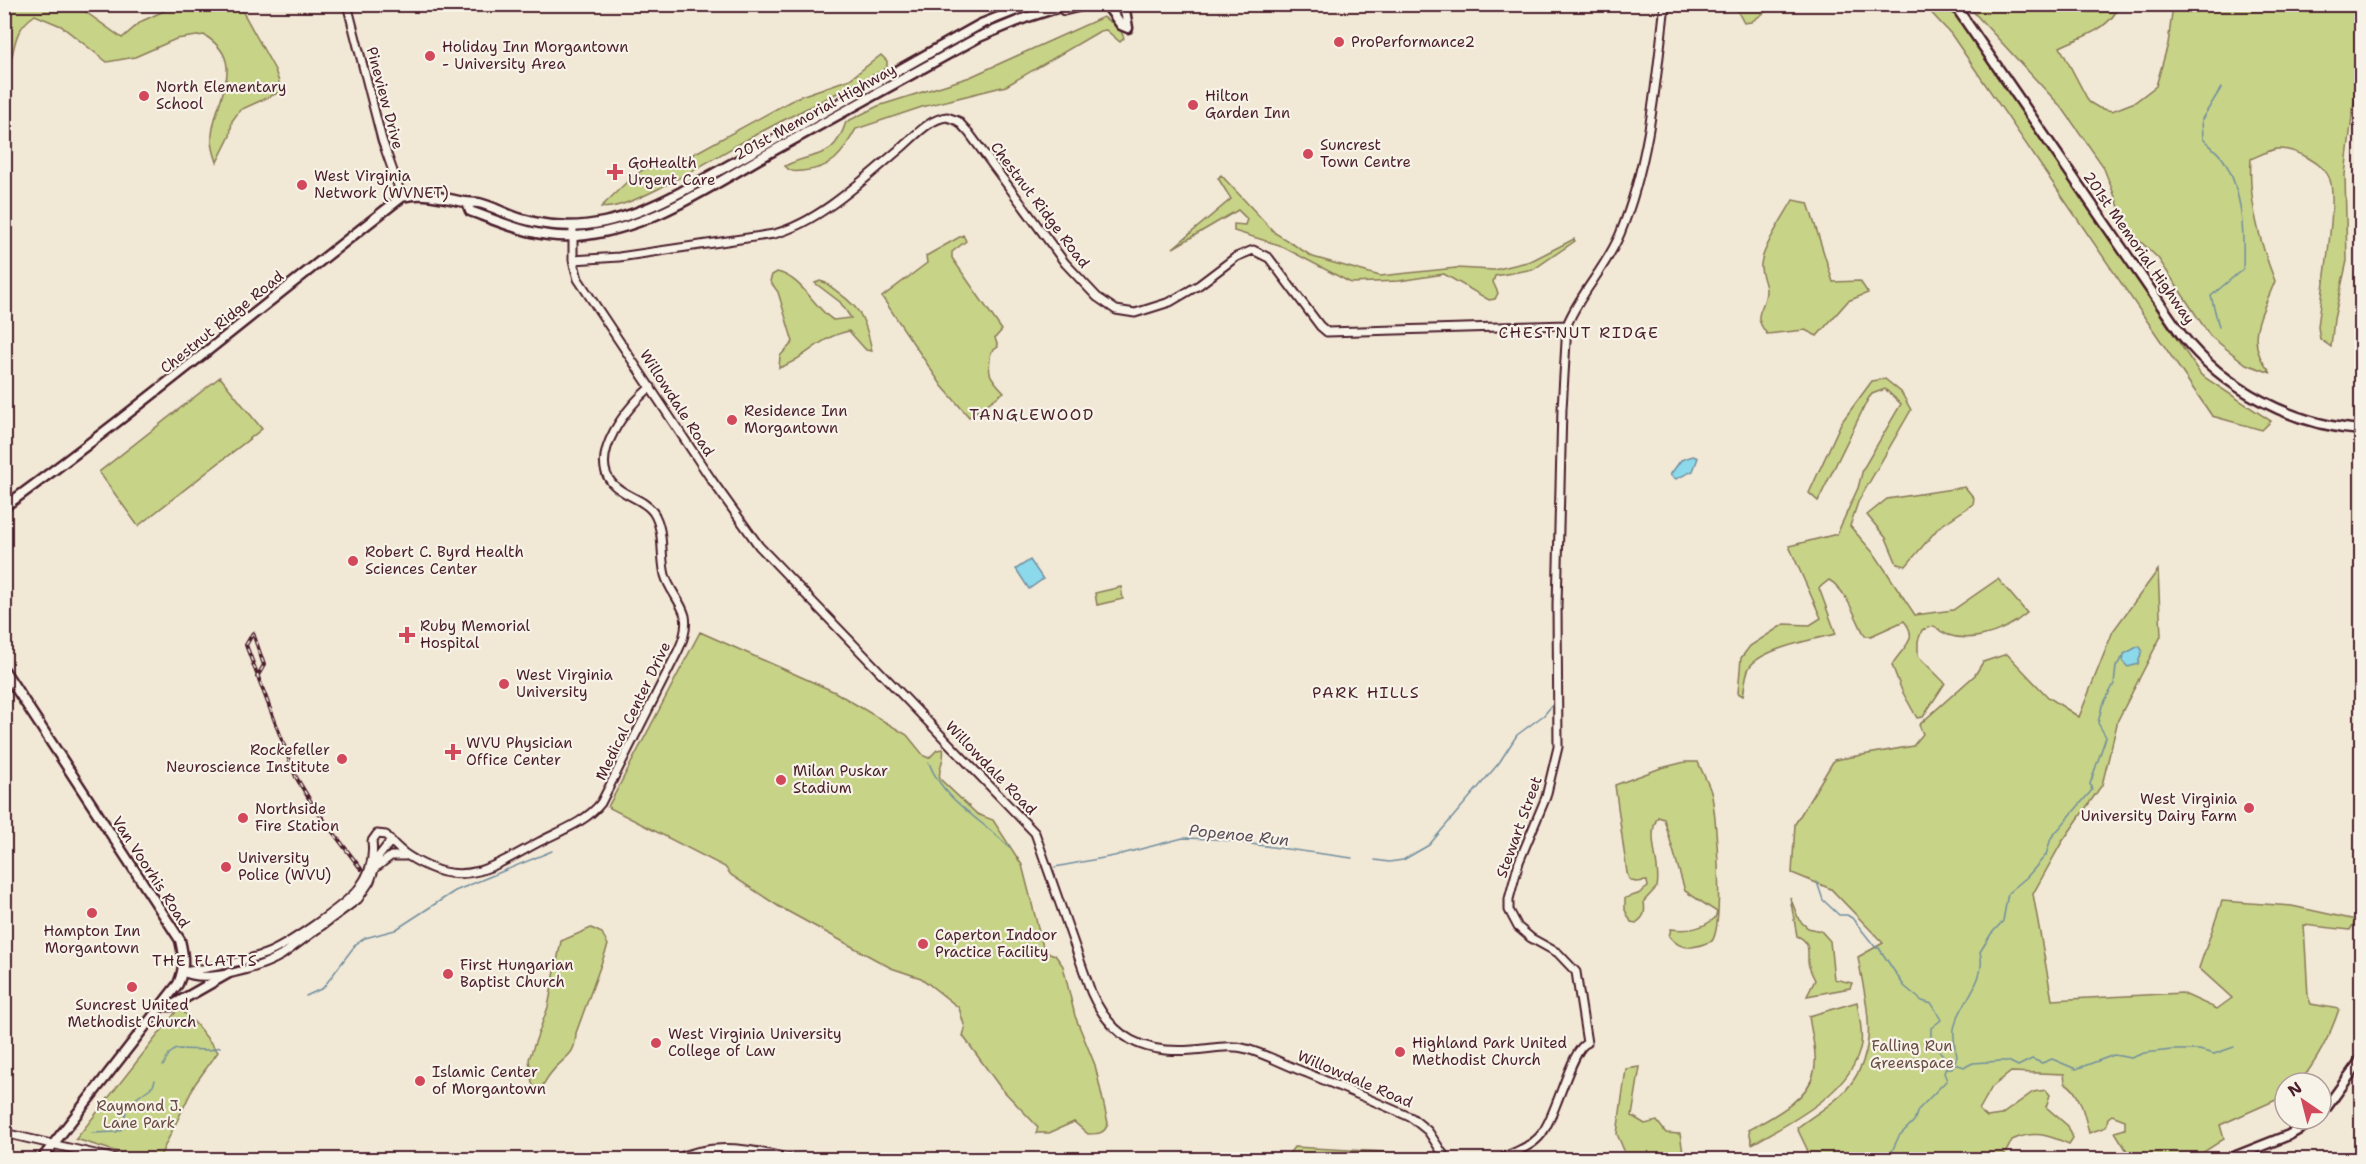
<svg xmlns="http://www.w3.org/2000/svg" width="2366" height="1164" font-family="'Shantell Sans',sans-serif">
	<rect width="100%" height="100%" fill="#f2e8d6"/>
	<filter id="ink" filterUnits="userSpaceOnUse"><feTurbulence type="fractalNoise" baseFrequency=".0167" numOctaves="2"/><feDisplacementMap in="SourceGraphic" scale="12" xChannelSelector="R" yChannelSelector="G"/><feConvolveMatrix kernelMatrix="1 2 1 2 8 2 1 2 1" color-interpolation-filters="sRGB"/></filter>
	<g filter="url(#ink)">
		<path fill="#c7d386" stroke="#887958" stroke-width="1.5" d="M5,4L76,5L122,38L142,21L177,5H239L275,70L282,91L240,110L232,121L230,136L217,162C214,153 211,145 212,135C215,97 249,62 204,35L176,39L135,57L107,62L61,26L35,15C8,34 18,52 5,76Z
			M1738,5V4L1775,5L1751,22L1744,23L1738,12Z
			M1924,5H1949L1958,14L2201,375L2271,421L2262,430L2212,416L1951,34Z
			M1967,5H2072L2089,12H2116C2103,32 2081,37 2060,47L2089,102L2099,108L2112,111L2135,102L2156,86L2168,44L2173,5H2361V79L2353,108L2345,175L2347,261L2334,319L2331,347L2320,339L2318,327C2321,297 2338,203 2330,180C2324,163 2295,148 2277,149C2269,150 2258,156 2251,159C2248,201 2260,243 2275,281C2262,315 2242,341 2271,373L2246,364L2210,336L2158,258L2128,230L2103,166L2063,109Z
			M1103,17L1119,27L1124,38L1120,42L1106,30L1100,31L1006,86L922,107L856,129C841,155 834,168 802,171C794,172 790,172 785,166C816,150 833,162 846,122L878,106L970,77Z
			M881,55L887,61V68C844,90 800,111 757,134C728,149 627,214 601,207L634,175L646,168L690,156L798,97L850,79Z
			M1221,175L1275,233L1313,257L1380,276L1456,268L1494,270L1531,261L1574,239L1575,241L1534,269L1495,276L1493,282L1498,293L1495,299L1489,300L1444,274L1399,281L1351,283L1279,245L1234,231V224L1245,225L1247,219L1238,210L1173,248L1231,199L1218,178Z
			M1793,200L1808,203L1833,282L1860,281L1868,293L1848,301L1817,336L1805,330L1767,334C1750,312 1765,312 1766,291C1766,282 1760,274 1761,264C1763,247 1784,216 1793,200Z
			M963,235L966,241L952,252V258L1002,330L995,338L998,347L991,352C987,374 989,376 1004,392L969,417L942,386L882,297L927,263L926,256Z
			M777,272C803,278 813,307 833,320L851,318L840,302L815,283L820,281L826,283C858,307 864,311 872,351L866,350L849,331C816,338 808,358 779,368L780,356L793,342L778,292L770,281L772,275Z
			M220,377L262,429L138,526L99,472Z
			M1885,379L1901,392L1911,410L1858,502L1850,526L1876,556L1915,615L1953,610L1998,579L2027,613C2004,633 1959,650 1934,626L1922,630L1918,641V656L1945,683L1923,717L1917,718L1902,691L1892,665C1902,647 1920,640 1904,621L1871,636H1865C1856,619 1846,589 1829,580L1819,588L1836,634C1815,639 1760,649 1749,668C1745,675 1745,687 1743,696L1738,693L1741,658L1750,646L1784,624L1810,625L1821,618L1789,546L1837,534L1858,488L1863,469L1901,404L1885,389L1872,394L1868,399L1818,501L1809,493L1841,423L1872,381Z
			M1965,487L1974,498L1973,504L1939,527L1906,566L1897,564L1886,538L1867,515L1887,499Z
			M2158,570L2161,636L2118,720L2102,785L2062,842L2033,894L2052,1000L2182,993L2217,1009L2232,998L2199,968L2222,901L2292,906L2356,920L2350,930L2304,925L2308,996L2311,1004L2339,1009C2330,1036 2317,1061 2299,1083H2285V1096L2220,1125L2224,1139L2193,1159H2132L2115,1132L2125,1129V1120L2112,1115L2108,1118L2106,1127L2089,1133C2085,1118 2080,1090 2065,1083L2064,1074L2011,1072L1992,1087L1979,1110L1987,1117L2001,1115L2033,1092L2046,1090L2050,1095L2046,1107L2068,1126L2073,1138L2069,1144C2047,1135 2035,1130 2012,1140L2003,1158L1997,1159H1795L1808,1151L1797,1128C1812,1116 1832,1105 1845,1091C1882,1050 1866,1006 1858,957L1883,943L1831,889L1792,873L1795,824L1834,760L1913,746L1923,734L1919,725L1975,675L1983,662L2007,654L2048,697L2079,717L2113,631Z
			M1121,587L1123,599L1097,605L1095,593Z
			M700,632L835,692L907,735L924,756L929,758L937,750L943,749C946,760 937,768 940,779L977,814L993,820L1022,865L1044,951L1055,955L1063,966L1075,1016L1095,1065L1108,1123C1105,1134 1098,1134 1088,1134L1074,1122L1049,1133H1036L1038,1127L1000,1087L963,1036L965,1028L959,1008L921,978L891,968L778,906L731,875L725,867L608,807Z
			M1685,762H1698C1702,772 1708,782 1711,792C1717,815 1724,925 1712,941C1695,948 1681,952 1669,936L1671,929C1688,931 1702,929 1715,918L1717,912L1685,891L1664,819L1658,817C1645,836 1662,866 1657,887L1644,901C1645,911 1646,916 1636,923L1631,922L1625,910V898L1638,894L1648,887L1647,881L1635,882L1629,879L1627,873L1615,785L1661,768Z
			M1790,897L1799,920L1808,928L1821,931L1830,941L1834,979L1852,983L1850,988L1807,996L1815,980C1812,974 1808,967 1808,961C1808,950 1810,941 1797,936Z
			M591,928L602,933L608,945L576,1033C575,1059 564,1055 551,1073C546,1079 542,1087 538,1094L532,1083L529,1059L548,1007L561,941Z
			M1857,1002C1859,1015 1863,1031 1861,1044C1854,1091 1790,1123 1752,1144L1749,1130C1772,1117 1808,1100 1814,1072C1818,1055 1811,1033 1809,1016Z
			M179,1008L195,1023L218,1052L195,1084L159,1158L140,1159L76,1139Z
			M1640,1067L1632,1116L1645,1124L1657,1121L1666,1133L1680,1134L1684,1159H1635V1154L1626,1155L1617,1134L1626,1069Z
			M1294,1147L1386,1152V1159H1285Z"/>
		<path fill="#8cd9ec" stroke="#728f9f" stroke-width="1.5" d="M1693,456L1698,458L1693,471L1676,479L1670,475L1681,460Z
			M1030,560L1043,579L1029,589L1016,569Z
			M2139,646L2142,650L2138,664L2128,667L2123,662L2124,654Z"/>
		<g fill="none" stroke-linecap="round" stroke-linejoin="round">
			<path stroke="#728f9f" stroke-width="1.5" d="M2219,327L2211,296L2243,269C2244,234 2243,190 2223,159C2218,152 2209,145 2203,139L2202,119L2221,88
				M929,763C943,800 982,820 1009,847
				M1375,860L1389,862L1403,860L1429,845L1499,763L1517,735L1544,715L1554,703
				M1055,867L1114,856L1183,838L1215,839L1352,858
				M1817,882L1823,900L1839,915H1847L1852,918L1876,948H1879L1904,986L1922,1001L1932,1004L1941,1020L1931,1028V1041L1947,1060L1946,1068
				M306,996L323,988L356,944L365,938L395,930L455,891L552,851
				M1955,1049C1955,1043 1953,1035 1954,1029C1958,1005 1988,981 1980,952L1991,934L2003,921L2008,893L2027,877L2046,855L2051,838L2092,790L2090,784L2106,737L2098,723L2102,706L2114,684L2116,666L2123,657
				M1954,1064L1965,1067L1973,1063L2001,1061H2008L2018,1066L2032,1059L2042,1063L2052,1059L2076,1069L2114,1055L2131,1058L2144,1053L2172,1050H2199L2214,1054L2234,1047
				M163,1066L169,1054L176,1049L210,1050L220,1047
				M92,1133L116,1132L123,1128L127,1105L153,1086L155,1080
				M1888,1160L1899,1136L1914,1121L1918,1110L1947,1080L1944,1073L1946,1068H1952L1957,1057L1956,1051"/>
			<g stroke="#4a1f2b" stroke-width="11">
				<path id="minor" d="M347,4L382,140L402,197
					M573,226V260L578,279L711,479L759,546L1035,833L1091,992C1112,1039 1143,1054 1193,1050C1211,1049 1230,1044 1247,1049C1268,1055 1287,1066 1307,1073C1342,1088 1377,1102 1412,1118L1428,1131L1447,1160
					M573,260L619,257L774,234C820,222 865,178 901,148C915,136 929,119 947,117L958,121L969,133L1065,263L1097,297L1116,310L1135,313L1170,302L1199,285L1236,257L1253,250L1269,258L1320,326L1327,332L1567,325
					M378,866L391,856H405
					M183,972C210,968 239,963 265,954C285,947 346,905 359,888C370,874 374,857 372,841L377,834L386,835C399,851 409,858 429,867C470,886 503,861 539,842C560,831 586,822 601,803L678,651C683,641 687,627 685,616C681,601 669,590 665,575C660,555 665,530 653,512C643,498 623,496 612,483C588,456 628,405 651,387
					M183,972C206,984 260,968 282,955L358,899L370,881L379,856L390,842
					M4,1133L121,1160
					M674,1160C714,1140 755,1150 796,1160
					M1498,1160C1512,1153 1529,1148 1539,1137C1556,1119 1571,1048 1587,1043L1576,972L1558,953L1531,938L1518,927L1509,910V899L1519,862L1546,797L1558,747L1557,605L1562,409L1567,325C1580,293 1606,268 1620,234C1650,161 1656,82 1665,4"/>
			</g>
			<g stroke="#4a1f2b" stroke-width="13">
				<path id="major" d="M1106,4L1121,25L1128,28L1124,4
					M1954,4L2181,334C2224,389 2292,425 2362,430
					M1064,10L1089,4
					M467,203L470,211C505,224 538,239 576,236C648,231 710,186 771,152C840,114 910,75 979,37L1025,18L1069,4
					M4,507C140,408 269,300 402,197C425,191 441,198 465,202C469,203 474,202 479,203C493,206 507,215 522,219C580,236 630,219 681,192L981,24L1032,4
					M4,670L180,940C184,957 185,968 178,984L41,1160
					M162,1006H171L229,973
					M2321,1115L2362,1058
					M2226,1160L2289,1135L2317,1119"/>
			</g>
			<use href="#minor" stroke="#f7f3e8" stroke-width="7"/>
			<use href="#major" stroke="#f7f3e8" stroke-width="8"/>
			<g stroke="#4a1f2b" stroke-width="4">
				<path id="rail" d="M253,633L246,645L296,777L314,807L361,869
					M253,633L264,665L257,677"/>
			</g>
			<use href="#rail" stroke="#f7f3e8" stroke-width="1.5" stroke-dasharray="4.5" stroke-linecap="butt"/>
		</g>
	</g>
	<g fill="#d1495b" stroke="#f7f3e8" stroke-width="2">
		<circle cx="1339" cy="42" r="6"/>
		<circle cx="430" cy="56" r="6"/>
		<circle cx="144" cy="96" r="6"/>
		<circle cx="1193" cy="105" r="6"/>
		<circle cx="1308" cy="154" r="6"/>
		<path d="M612 163h6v6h6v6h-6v6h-6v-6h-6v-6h6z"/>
		<circle cx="302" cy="185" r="6"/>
		<circle cx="732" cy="420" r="6"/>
		<circle cx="353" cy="561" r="6"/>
		<path d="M404 626h6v6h6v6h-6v6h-6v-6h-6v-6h6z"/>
		<circle cx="504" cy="684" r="6"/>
		<path d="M450 743h6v6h6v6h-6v6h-6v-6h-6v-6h6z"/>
		<circle cx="342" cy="759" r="6"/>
		<circle cx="781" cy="780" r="6"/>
		<circle cx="2249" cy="808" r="6"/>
		<circle cx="243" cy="818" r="6"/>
		<circle cx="226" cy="867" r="6"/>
		<circle cx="92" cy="913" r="6"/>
		<circle cx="923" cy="944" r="6"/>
		<circle cx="448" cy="974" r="6"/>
		<circle cx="132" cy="987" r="6"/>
		<circle cx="656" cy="1043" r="6"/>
		<circle cx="1400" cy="1052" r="6"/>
		<circle cx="420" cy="1081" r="6"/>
	</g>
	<g text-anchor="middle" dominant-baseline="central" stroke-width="4.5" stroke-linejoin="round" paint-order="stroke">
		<g font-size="15" fill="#4a1f2b" stroke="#f7f3e8" text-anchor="start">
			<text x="1351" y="42">ProPerformance2</text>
			<text x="442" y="47">Holiday Inn Morgantown<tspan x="442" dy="17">- University Area</tspan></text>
			<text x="156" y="87">North Elementary<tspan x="156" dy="17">School</tspan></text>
			<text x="1205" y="96">Hilton<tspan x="1205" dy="17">Garden Inn</tspan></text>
			<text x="1320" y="145">Suncrest<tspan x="1320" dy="17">Town Centre</tspan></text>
			<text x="628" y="163">GoHealth<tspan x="628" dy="17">Urgent Care</tspan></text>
			<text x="314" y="176">West Virginia<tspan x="314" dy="17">Network (WVNET)</tspan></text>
			<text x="744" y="411">Residence Inn<tspan x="744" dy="17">Morgantown</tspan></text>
			<text x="365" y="552">Robert C. Byrd Health<tspan x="365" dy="17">Sciences Center</tspan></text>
			<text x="420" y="626">Ruby Memorial<tspan x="420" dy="17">Hospital</tspan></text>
			<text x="516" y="675">West Virginia<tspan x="516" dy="17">University</tspan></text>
			<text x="466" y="743">WVU Physician<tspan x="466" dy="17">Office Center</tspan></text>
			<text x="330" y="750" text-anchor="end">Rockefeller<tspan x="330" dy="17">Neuroscience Institute</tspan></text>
			<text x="793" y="771">Milan Puskar<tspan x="793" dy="17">Stadium</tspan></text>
			<text x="2237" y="799" text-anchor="end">West Virginia<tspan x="2237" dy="17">University Dairy Farm</tspan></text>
			<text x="255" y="809">Northside<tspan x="255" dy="17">Fire Station</tspan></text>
			<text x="238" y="858">University<tspan x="238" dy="17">Police (WVU)</tspan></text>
			<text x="92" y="931" text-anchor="middle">Hampton Inn<tspan x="92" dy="17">Morgantown</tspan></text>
			<text x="935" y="935">Caperton Indoor<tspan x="935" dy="17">Practice Facility</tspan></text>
			<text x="460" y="965">First Hungarian<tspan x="460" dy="17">Baptist Church</tspan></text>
			<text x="132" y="1005" text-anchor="middle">Suncrest United<tspan x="132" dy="17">Methodist Church</tspan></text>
			<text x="668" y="1034">West Virginia University<tspan x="668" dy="17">College of Law</tspan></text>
			<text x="1412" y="1043">Highland Park United<tspan x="1412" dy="17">Methodist Church</tspan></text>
			<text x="432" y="1072">Islamic Center<tspan x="432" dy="17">of Morgantown</tspan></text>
		</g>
		<g font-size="15" fill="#4a1f2b" stroke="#f7f3e8">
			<text transform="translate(385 98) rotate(75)">Pineview Drive</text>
			<text transform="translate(815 112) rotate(-29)">201st Memorial Highway</text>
			<text transform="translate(1040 205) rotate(53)">Chestnut Ridge Road</text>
			<text transform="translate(2139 248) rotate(55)">201st Memorial Highway</text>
			<text transform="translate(222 322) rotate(-39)">Chestnut Ridge Road</text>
			<text transform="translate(677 403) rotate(57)">Willowdale Road</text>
			<text transform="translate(633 711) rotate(-64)">Medical Center Drive</text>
			<text transform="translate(991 768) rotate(46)">Willowdale Road</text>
			<text transform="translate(1519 827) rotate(-70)">Stewart Street</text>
			<text transform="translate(151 872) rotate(57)">Van Voorhis Road</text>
			<text transform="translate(1355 1079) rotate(23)">Willowdale Road</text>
		</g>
		<g font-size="15" fill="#694c42" stroke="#f7f3e8">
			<text x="1912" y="1046">Falling Run<tspan x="1912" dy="17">Greenspace</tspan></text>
			<text x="139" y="1106">Raymond J.<tspan x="139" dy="17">Lane Park</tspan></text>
		</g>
		<g font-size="16" letter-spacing="1.5" fill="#4a1f2b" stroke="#f7f3e8">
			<text x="1579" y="332">CHESTNUT RIDGE</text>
			<text x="1032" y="414">TANGLEWOOD</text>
			<text x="1366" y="692">PARK HILLS</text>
			<text x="205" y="960">THE FLATTS</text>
		</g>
		<g font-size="16" font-style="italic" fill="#5a4e5b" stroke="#f7f3e8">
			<text transform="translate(1239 835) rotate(6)">Popenoe Run</text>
		</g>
	</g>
	<rect width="2366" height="1164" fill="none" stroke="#f7f3e8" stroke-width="24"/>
	<rect x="12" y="12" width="2342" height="1140" fill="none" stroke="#4a1f2b" stroke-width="2" filter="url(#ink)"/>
	<g transform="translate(2303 1101) rotate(325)"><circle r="28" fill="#f7f3e8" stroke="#b29e9c" stroke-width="1.5"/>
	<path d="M0-4.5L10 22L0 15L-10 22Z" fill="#d1495b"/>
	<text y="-9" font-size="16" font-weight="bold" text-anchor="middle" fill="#4a1f2b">N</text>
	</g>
</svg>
